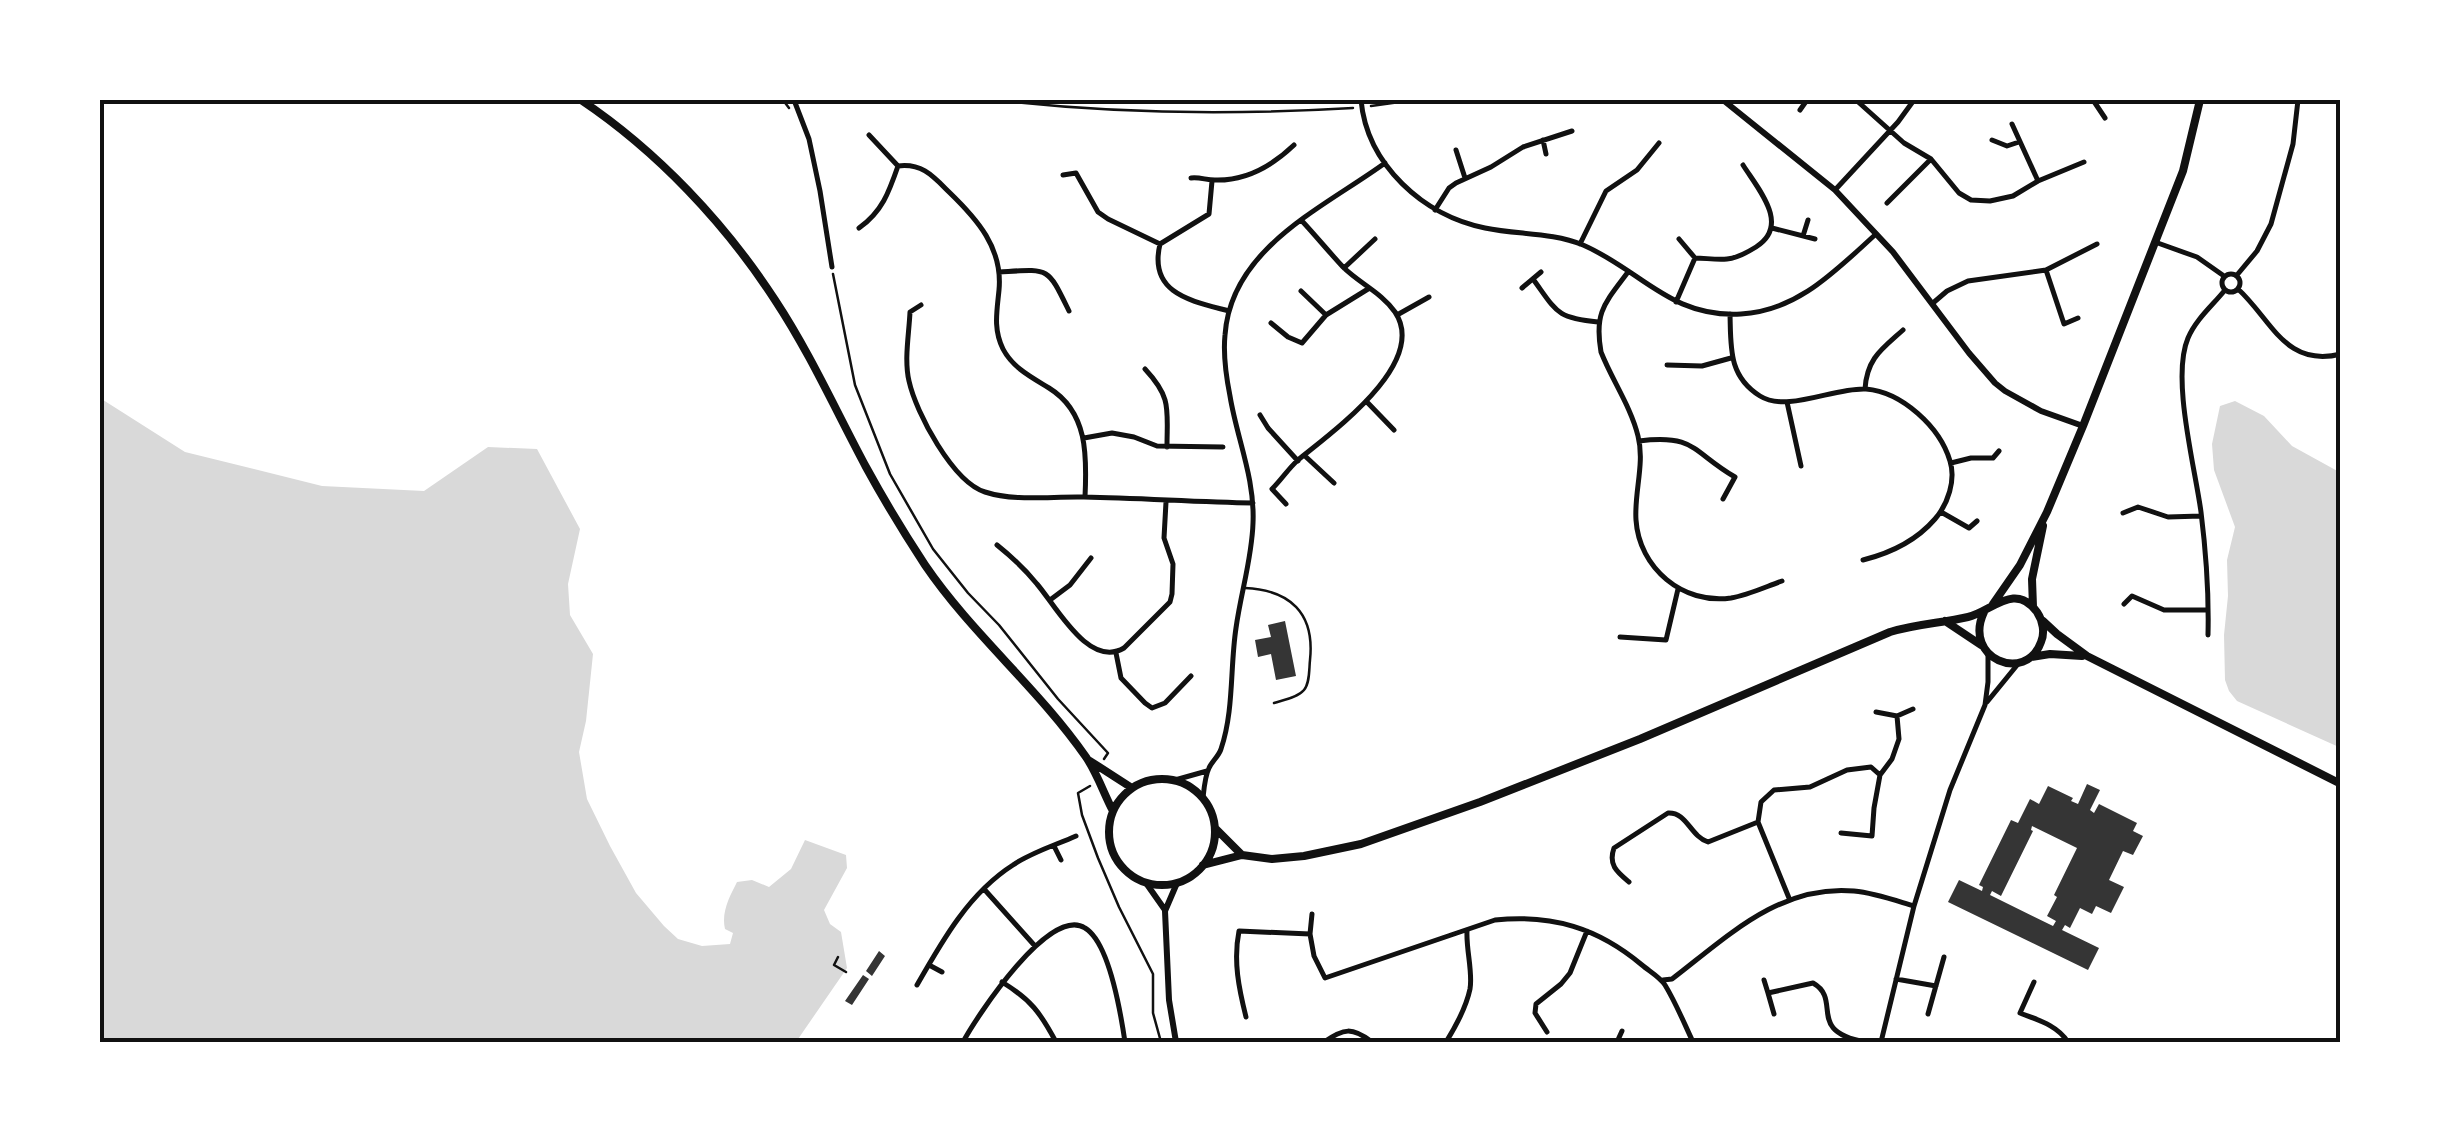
<svg xmlns="http://www.w3.org/2000/svg" width="2441" height="1142" font-family="Inter,sans-serif">
	<rect width="100%" height="100%" fill="#fff"/>
	<path fill="#d9d9d9" d="M100,398L185,452L322,486L424,491L488,447L537,449L580,529L568,584L570,615L593,654L586,721L579,752L587,799L610,846L636,893L664,926L678,939L702,946L730,944L733,933L725,929C721,912 730,896 737,882L752,880L769,887L791,869L805,840L846,855L847,868L824,910L830,924L841,932L847,968L796,1042H100Z
		M2235,401L2264,416L2292,446L2341,473V748L2237,701L2229,691L2225,680L2224,635L2228,596L2227,560L2235,527L2214,470L2212,444L2220,406Z"/>
	<path fill="#353535" fill-rule="evenodd" d="M1285,621L1296,676L1276,680L1271,654L1258,657L1255,640L1271,637L1268,625Z
		M2087,784L2100,790L2090,810L2094,813L2099,804L2137,823L2133,831L2143,836L2133,855L2123,851L2109,880L2124,887L2111,913L2096,906L2092,914L2080,908L2070,928L2065,925L2062,930L2099,948L2088,970L1948,902L1959,880L1982,891L1983,887L1979,885L2011,820L2018,823L2030,799L2039,804L2048,786L2073,798L2071,801L2078,804ZM2032,826L2077,848L2054,895L2057,897L2047,916L2056,921L2053,926L1990,895L1992,891L2001,896L2033,831L2031,830Z
		M879,951L885,956L872,976L866,971Z
		M863,975L869,979L852,1005L845,1001Z"/>
	<g fill="none" stroke-linecap="round" stroke-linejoin="round">
		<path stroke="#111" stroke-width="2.5" d="M783,100L789,108
			M995,100C1113,114 1234,115 1353,108
			M1371,106L1414,100
			M833,274L855,385L890,474L933,549L968,593L999,625L1058,699L1108,753L1104,759
			M1090,786L1078,793L1082,815L1098,858L1119,907L1153,974V1013L1161,1042
			M838,957L834,965L846,972"/>
		<path stroke="#111" stroke-width="2.5" d="M1245,588C1290,590 1315,613 1310,660C1309,669 1310,683 1304,690C1297,698 1283,700 1274,703"/>
		<path stroke="#111" stroke-width="5" d="M794,100L809,139L820,191L832,267
			M1361,100C1367,165 1424,216 1485,228C1518,235 1551,232 1583,245C1641,270 1670,318 1741,314C1798,311 1836,270 1876,234
			M1856,100L1904,143L1931,159L1959,193L1971,200L1990,201L2013,196L2038,181L2084,162
			M2093,100L2105,118
			M1800,110L1807,100
			M2012,124L2038,181
			M1543,140L1546,154
			M1992,140L2007,146L2019,142
			M1456,150L1465,178
			M898,166C922,163 933,176 949,192C977,219 1003,248 999,290C997,311 993,329 1003,349C1013,368 1031,377 1049,388C1088,412 1087,456 1085,497
			M1063,175L1076,173L1098,212L1108,219L1160,244
			M1191,178C1200,177 1206,180 1215,180C1246,181 1273,165 1294,145
			M1212,181L1209,214L1160,244C1148,294 1192,301 1229,311
			M1835,190L1898,122L1914,100
			M1887,203L1931,159
			M1435,210L1449,188L1456,183L1491,167L1523,147L1572,131
			M859,228C882,212 889,192 898,166L869,135
			M1772,228L1815,239
			M1803,236L1808,220
			M1679,239L1695,258
			M2155,242L2197,257L2224,276
			M1580,244L1606,191L1637,170L1659,143
			M1344,268L1375,239
			M2046,270L2097,244
			M999,272C1050,269 1047,266 1069,311
			M1628,272C1605,303 1594,312 1601,352C1612,380 1631,407 1638,436C1645,463 1634,493 1636,520C1639,568 1683,605 1731,598C1748,595 1765,587 1782,581
			M2222 283a9 9 0 1 1 18 0a9 9 0 1 1-18 0Z
			M2237,275L2257,251L2271,224L2293,144L2298,100
			M1533,279C1557,312 1556,318 1598,322
			M1522,288L1541,272
			M2238,289C2272,320 2285,368 2341,354
			M1301,291L1326,315
			M1676,302L1695,258C1705,258 1716,260 1727,259C1737,258 1748,252 1756,247C1791,225 1758,189 1743,165
			M1933,303L1947,291L1968,281L2046,270L2064,324L2078,318
			M921,305L910,312C909,334 904,360 909,381C916,413 953,482 985,492C1016,502 1052,496 1084,497C1140,498 1196,502 1253,503
			M1730,314C1731,347 1728,376 1760,396C1787,413 1835,387 1866,389C1902,392 1940,427 1950,461C1956,480 1948,504 1935,519C1916,541 1891,553 1863,560
			M1397,315L1429,297
			M1271,323L1288,337L1302,343L1326,315L1368,289
			M1667,365L1702,366L1731,358
			M1145,369C1172,398 1167,409 1167,447
			M1865,389C1867,358 1882,349 1903,330
			M1366,401L1394,430
			M1787,402L1801,466
			M1260,415L1268,428L1298,461
			M1084,438L1112,433L1134,437L1157,446L1223,447
			M1639,441C1696,434 1692,452 1735,477L1723,499
			M1305,456L1334,483
			M1951,463L1971,458H1993L1999,451
			M1286,504L1272,489C1281,480 1289,468 1298,460C1332,432 1429,363 1395,312C1382,293 1359,283 1343,267C1329,252 1316,236 1302,221
			M1941,512L1969,528L1977,521
			M2123,513L2138,507L2168,517L2201,516
			M997,545C1012,557 1025,569 1037,584C1056,606 1089,669 1124,648L1170,602L1172,594L1173,564L1164,538L1166,502
			M1050,600L1070,585L1091,558
			M2124,604L2132,596L2164,610H2208
			M2208,635C2209,594 2206,552 2201,512C2195,467 2171,378 2188,338C2196,319 2213,305 2225,290
			M1620,637L1666,640L1678,589
			M1116,653L1121,678L1145,703L1152,708L1165,703L1191,676
			M1987,702L2018,664
			M1876,712L1897,716
			M1175,780L1207,771
			M1203,798C1204,788 1205,776 1209,768C1212,761 1219,756 1221,749C1234,711 1230,667 1236,628C1241,592 1252,558 1253,523C1255,478 1237,439 1230,396C1226,376 1223,355 1225,335C1231,248 1323,208 1385,163
			M1841,833L1872,836L1874,808L1880,775L1892,759L1899,739L1897,716L1913,709
			M1054,846L1061,860
			M1629,882C1617,872 1608,865 1614,848L1668,813C1687,812 1690,836 1708,842L1758,822
			M984,889L1035,946
			M1789,898L1758,822L1761,802L1774,790L1810,787L1847,770L1871,767L1880,775
			M1310,934L1312,914
			M929,965L942,972
			M1896,979L1936,986
			M1663,980L1672,979C1727,937 1780,884 1854,891C1875,893 1894,900 1914,906
			M1764,980L1768,993
			M1002,982C1031,1000 1040,1012 1056,1042
			M2034,982L2020,1013C2038,1020 2057,1025 2068,1042
			M917,985C942,941 969,893 1013,865C1032,852 1056,845 1076,836
			M1774,1014L1768,993L1813,983C1843,1000 1805,1031 1865,1042
			M1928,1014L1944,957
			M1246,1017C1239,989 1233,961 1239,931L1310,934L1314,956L1325,978L1495,920C1552,914 1598,928 1642,965C1649,971 1660,977 1665,985C1676,1003 1684,1023 1693,1042
			M1547,1032L1535,1013L1536,1004L1561,984L1570,973L1587,931
			M963,1042C977,1016 1050,905 1085,928C1110,943 1121,1015 1125,1042
			M1324,1042C1344,1028 1352,1027 1372,1042
			M1446,1042C1456,1026 1466,1008 1470,989C1473,973 1466,949 1467,931
			M1617,1042L1622,1031
			M1881,1042L1914,906L1950,790L1985,705L1988,682V655"/>
		<path stroke="#111" stroke-width="6" d="M1723,100L1835,190L1893,252L1969,353L1995,383L2005,391L2041,411L2083,426
			M1146,883L1165,910
			M1176,1042L1169,1000L1165,911L1177,883"/>
		<path stroke="#111" stroke-width="8" d="M581,100C657,151 725,223 775,300C810,353 836,411 866,467C884,500 904,533 925,565C972,634 1038,688 1086,757C1097,773 1104,794 1113,811
			M1993,604L2020,565L2047,512L2083,426L2183,171L2200,100
			M2033,607L2032,579L2043,526
			M1945,621L1981,645
			M2043,621L2057,634L2087,656L2341,784
			M2031,657L2050,654L2082,656
			M1090,761L1132,788
			M1109 832a53 53 0 1 1 106 0a53 53 0 1 1-106 0Z
			M1215,828L1242,855
			M1203,865L1242,855L1272,859L1304,856L1361,844L1480,802L1640,739L1890,632C1916,624 1942,623 1968,617C1991,612 2015,581 2037,612C2043,621 2045,633 2041,642C2026,684 1962,659 1984,612"/>
	</g>
	<rect width="2441" height="1142" fill="none" stroke="#ffffff" stroke-width="205"/>
	<rect x="102" y="102" width="2236" height="938" fill="none" stroke="#111" stroke-width="4"/>
</svg>
